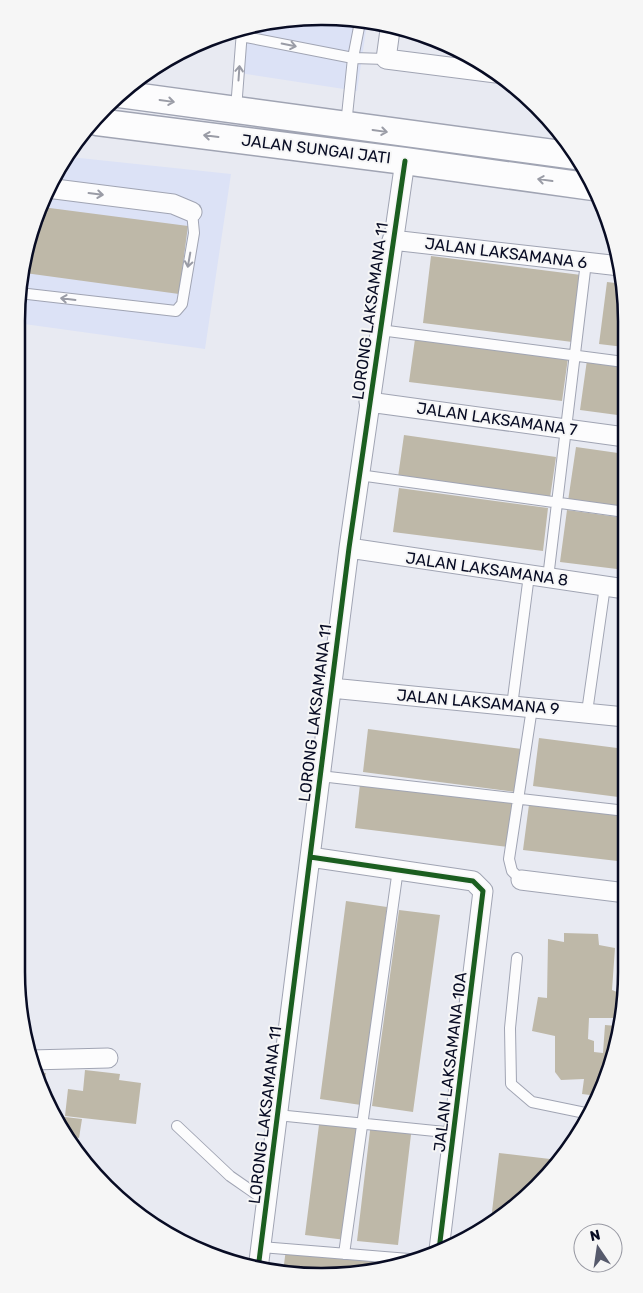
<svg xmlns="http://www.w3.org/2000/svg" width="643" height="1293" font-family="Rubik,sans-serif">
	<rect width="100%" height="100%" fill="#e8eaf2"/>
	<path fill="#dce2f6" d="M341,17L367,24L357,91L233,72L238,31Z
		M70,157L231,174L205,349L17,323V302L48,187Z"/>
	<path fill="#beb8a8" d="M42,207L188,226L179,294L25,273Z
		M431,256L589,276L580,343L423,323Z
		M607,282L624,284V347L599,344Z
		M415,339L568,358L562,401L409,382Z
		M587,360L624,365L625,416L580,410Z
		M404,435L556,457L550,498L398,477Z
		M576,447L625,454V509L568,501Z
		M399,488L548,508L543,551L393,532Z
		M567,510L625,518V570L560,562Z
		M368,729L522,749L516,792L363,772Z
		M539,738L625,749L626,798L533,786Z
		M360,784L513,803L508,847L355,828Z
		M530,797L626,808V862L523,850Z
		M346,901L387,907L361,1105L320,1099Z
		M399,910L440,915L413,1112L372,1106Z
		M564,933L598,934L599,945L615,948L612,990L617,992L616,1018H589L588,1039L594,1041V1052L603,1053L605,1025L617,1026L598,1096L582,1094L584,1079L561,1080L555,1072V1036L532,1031L538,997L547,998L548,939L564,942Z
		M85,1070L120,1074L119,1080L141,1083L136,1124L65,1116L68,1089L83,1091Z
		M33,1071L46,1073L43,1090Z
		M57,1116L82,1119L79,1138L68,1136Z
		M320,1117L360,1122L346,1240L305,1235Z
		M371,1122L412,1126L398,1245L357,1241Z
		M499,1153L550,1159L548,1172L538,1187L491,1220Z
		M286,1249L396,1263L361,1274L283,1272Z"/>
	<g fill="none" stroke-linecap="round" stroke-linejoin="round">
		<g stroke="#a0a4b3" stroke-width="12">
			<path id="lane" d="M241,36L353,58L386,59
				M236,109L242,31
				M346,125L353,58L360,22
				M19,293L176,311L182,304L194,233L192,212
				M380,330L624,362
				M359,475L625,512
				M548,578L586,262
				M512,706L529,575
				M587,712L605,586
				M320,776L626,811
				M521,880L512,871L509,859L532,708
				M517,958L510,1028L511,1084L532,1102L590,1114
				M277,1115L455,1133
				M177,1126L230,1176L266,1201
				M261,1247L409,1259
				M344,1254L398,869"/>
		</g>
		<g stroke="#a0a4b3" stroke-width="21">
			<path id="street" d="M390,30L386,59L496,73
				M47,188L173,204L192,212
				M392,240L620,266
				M369,402L625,437
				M349,548L625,589
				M331,688L625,717
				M310,857L473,881L483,891L439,1250
				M521,880L626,893
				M31,1060L108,1058
				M258,1269L349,548L405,161"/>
		</g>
		<g stroke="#a0a4b3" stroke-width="29">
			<path id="secondary" d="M119,94L576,156
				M97,122L405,161L593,187"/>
		</g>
		<use href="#lane" stroke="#fcfcfd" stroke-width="10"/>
		<use href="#street" stroke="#fcfcfd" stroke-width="19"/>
		<use href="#secondary" stroke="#fcfcfd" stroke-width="26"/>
		<g stroke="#f6f6f6" stroke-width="8">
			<path id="cycleway" d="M310,857L473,881L483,891L439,1250
				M258,1269L349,548L405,161"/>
		</g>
		<use href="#cycleway" stroke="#1b5e20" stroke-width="5"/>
	</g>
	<defs><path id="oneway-shaft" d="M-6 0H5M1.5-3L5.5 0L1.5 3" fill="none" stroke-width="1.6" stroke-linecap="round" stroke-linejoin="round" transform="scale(1.25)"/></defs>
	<g stroke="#9a9ca6">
		<use href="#oneway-shaft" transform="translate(289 45) rotate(11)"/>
		<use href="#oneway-shaft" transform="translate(239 73) rotate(-86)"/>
		<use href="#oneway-shaft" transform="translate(167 101) rotate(8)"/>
		<use href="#oneway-shaft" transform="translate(380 131) rotate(8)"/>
		<use href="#oneway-shaft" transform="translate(211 136) rotate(-173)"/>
		<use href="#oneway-shaft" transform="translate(545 180) rotate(-172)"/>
		<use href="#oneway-shaft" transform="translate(96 194) rotate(7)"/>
		<use href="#oneway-shaft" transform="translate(189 260) rotate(100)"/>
		<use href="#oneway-shaft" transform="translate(68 299) rotate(-173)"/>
	</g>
	<g text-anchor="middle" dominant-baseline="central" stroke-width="4" stroke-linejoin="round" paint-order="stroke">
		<g font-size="16" fill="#080c24" stroke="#f6f6f6">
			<text transform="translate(316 149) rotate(7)">JALAN SUNGAI JATI</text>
			<text transform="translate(506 253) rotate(7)">JALAN LAKSAMANA 6</text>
			<text transform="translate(370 311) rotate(-82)">LORONG LAKSAMANA 11</text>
			<text transform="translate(497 419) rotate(8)">JALAN LAKSAMANA 7</text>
			<text transform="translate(487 569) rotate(8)">JALAN LAKSAMANA 8</text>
			<text transform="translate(478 702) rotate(5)">JALAN LAKSAMANA 9</text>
			<text transform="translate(315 713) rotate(-83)">LORONG LAKSAMANA 11</text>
			<text transform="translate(450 1062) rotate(-83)">JALAN LAKSAMANA 10A</text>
			<text transform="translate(265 1115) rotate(-83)">LORONG LAKSAMANA 11</text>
		</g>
	</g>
	<path d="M0 0H643V1293H0ZM321 25H322A296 296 0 0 1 618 321V972A296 296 0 0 1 322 1268H321A296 296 0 0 1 25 972V321A296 296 0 0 1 321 25Z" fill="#f6f6f6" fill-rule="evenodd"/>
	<path fill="none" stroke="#080c24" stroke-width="2.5" d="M321 25H322A296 296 0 0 1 618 321V972A296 296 0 0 1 322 1268H321A296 296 0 0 1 25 972V321A296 296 0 0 1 321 25Z"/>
	<g transform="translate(598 1248) rotate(347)"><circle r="24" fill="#f6f6f6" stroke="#9798a2"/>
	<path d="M0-4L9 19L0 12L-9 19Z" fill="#565a6c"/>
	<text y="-8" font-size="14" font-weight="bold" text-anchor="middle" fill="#080c24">N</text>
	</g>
</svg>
